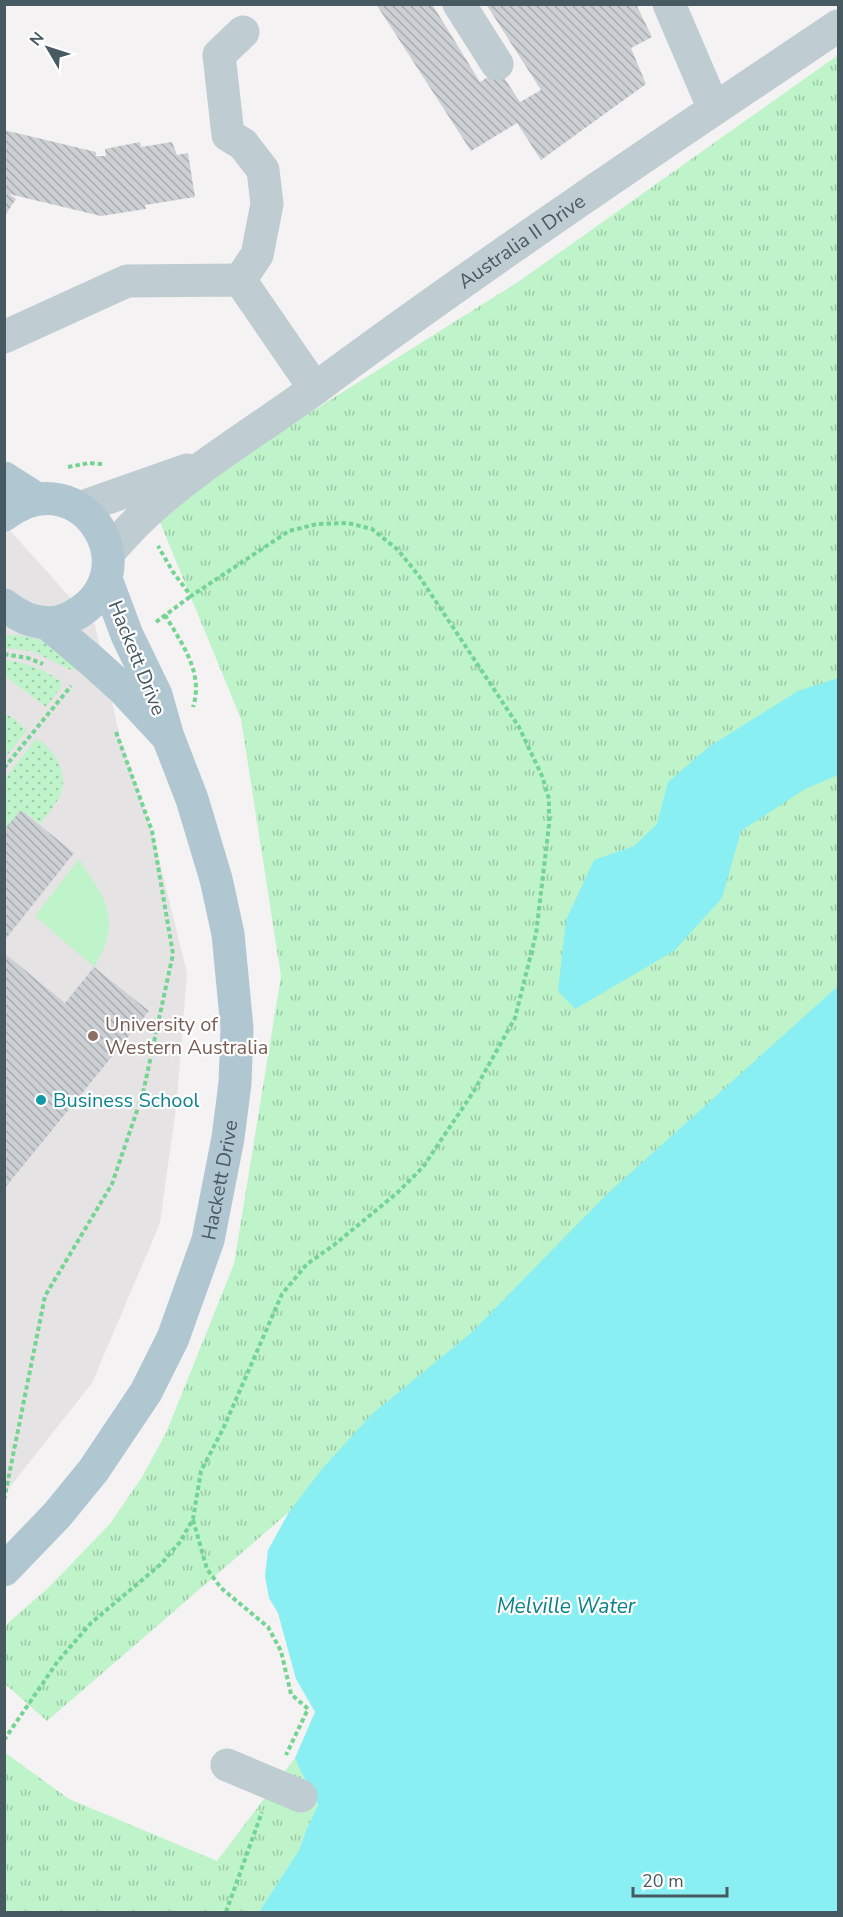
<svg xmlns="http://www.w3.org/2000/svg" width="843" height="1917" font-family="'Nunito Sans',sans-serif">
	<defs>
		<pattern id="park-tufts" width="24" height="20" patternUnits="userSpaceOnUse" patternTransform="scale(1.5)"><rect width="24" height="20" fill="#bff3ca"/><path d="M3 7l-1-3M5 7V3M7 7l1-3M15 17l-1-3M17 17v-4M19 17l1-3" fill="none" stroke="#9dc8a7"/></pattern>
		<pattern id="garden-dots" width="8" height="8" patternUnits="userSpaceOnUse" patternTransform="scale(1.5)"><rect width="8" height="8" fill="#bff3ca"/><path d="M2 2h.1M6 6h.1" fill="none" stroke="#9dc8a7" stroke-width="1.8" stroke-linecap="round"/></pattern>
		<pattern id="building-back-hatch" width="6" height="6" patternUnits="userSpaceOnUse" patternTransform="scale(1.5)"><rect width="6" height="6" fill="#ccd0d4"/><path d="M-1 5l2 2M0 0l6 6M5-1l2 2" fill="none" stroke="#a8acaf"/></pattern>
	</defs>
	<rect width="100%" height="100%" fill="#f4f2f2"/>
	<path fill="#e5e3e4" d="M4,524L95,625L120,738L152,831L187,973L177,1100L160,1223L92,1383L5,1493Z"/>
	<path fill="#bff3ca" d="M79,859C106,900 123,921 94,967L35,916Z"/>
	<path fill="url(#park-tufts)" d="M838,55V1030L289,1512L47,1721L5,1684L4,1631L8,1623L48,1588L110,1524L142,1477L166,1433L234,1264L281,976L241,719L155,510L518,282Z
		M4,1752L69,1799L217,1861L295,1758C301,1775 312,1788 318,1805L307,1828L299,1850L259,1912H5Z"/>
	<path fill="url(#garden-dots)" d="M4,635C41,634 53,647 81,667L71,670L32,651L5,648Z
		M4,660C24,662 45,669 61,682V687L46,707L5,676Z
		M5,714L13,718L27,730L5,758Z
		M36,739C44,742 49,749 54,755C73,784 59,801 40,824L21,810L5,830V778Z"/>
	<path fill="#8aeff2" d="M838,678V775L805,789L741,831L722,898L674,951L575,1009L558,991L566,920L594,860L634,846L657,824L668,782L710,746L798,691Z
		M838,986V1912H259L299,1850L307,1828L318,1805C312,1788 301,1775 295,1758L315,1712L296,1679L278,1613L269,1598L265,1576L268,1550L289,1512L322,1469L372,1414L471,1333L606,1195Z"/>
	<path fill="url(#building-back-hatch)" d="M376,4H432L480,82L499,70L520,102L541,90L486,4H636L652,37L631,48L646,84L541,160L517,123L471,151Z
		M4,130L96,152V156H106L105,149L140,142L141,147L172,142L177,155L188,153L195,197L145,205L146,209L101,216L9,194L16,199L4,217Z
		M21,810L74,853L4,941V830Z
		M4,953L65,1003L94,967L149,1011L4,1189Z"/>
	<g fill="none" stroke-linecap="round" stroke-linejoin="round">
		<path stroke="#74d494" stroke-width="4" stroke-dasharray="4.5 3" stroke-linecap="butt" d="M68,467L89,463L102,464
			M165,615C182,644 204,673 193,707
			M156,622L191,596
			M4,654L28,658L43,664
			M4,768L71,686
			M4,1500L45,1296L112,1184L143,1093L173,954L152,831L116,732
			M193,1520L207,1569L221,1588L268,1627L281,1651L291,1694L308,1709L286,1755
			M4,1740L58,1661L91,1623L161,1564L180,1542L193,1519L201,1471L223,1429L282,1294L307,1264L334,1245L397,1193L423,1167L474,1091L515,1018L536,934L549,825V799L542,776L519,727L419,576L398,550L372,529L348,523L317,524L289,531L191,596L173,572L158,546
			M226,1912L262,1812"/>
		<g stroke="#bfccd2" stroke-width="33">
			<path d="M459,4L497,64"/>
			<path d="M669,4L714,109"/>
			<path d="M240,280L257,255L267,204L263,170L243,144L228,135L219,55L243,32"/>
			<path d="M4,337L127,281L240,280L315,389"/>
			<path d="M79,508L187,470"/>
			<path id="s1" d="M108,553C119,541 130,528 142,517C197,465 264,427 324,382C492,258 665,142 838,26"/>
			<path d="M227,1765L301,1796"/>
		</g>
		<g stroke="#b0c7d2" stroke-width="33">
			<path d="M4,478L37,499"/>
			<path d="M4,515C82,455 156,576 69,618C46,629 23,620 4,605"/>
			<path d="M47,623L91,660L123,689L164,733"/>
			<path id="s2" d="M4,1570L57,1515L93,1471L146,1392L173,1338L208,1240L228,1138L235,1083L237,1028L228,934L216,879L192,799L168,737L156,695L127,635L106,579"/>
		</g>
	</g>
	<circle fill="#8d6e63" stroke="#fff" stroke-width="2" cx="93" cy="1036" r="6"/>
	<circle fill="#0f9aa8" stroke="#fff" stroke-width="2" cx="41" cy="1100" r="6"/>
	<g text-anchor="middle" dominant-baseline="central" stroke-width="4.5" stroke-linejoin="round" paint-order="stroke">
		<g font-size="20" fill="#485a61" stroke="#fff">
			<text stroke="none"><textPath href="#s1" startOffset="519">Australia II Drive</textPath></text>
			<text transform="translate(137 658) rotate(68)">Hackett Drive</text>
			<text stroke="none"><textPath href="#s2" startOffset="454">Hackett Drive</textPath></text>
		</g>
		<g font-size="20" fill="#785e54" stroke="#fff" text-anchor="start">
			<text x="105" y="1024">University of<tspan x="105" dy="23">Western Australia</tspan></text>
		</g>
		<g font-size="20" fill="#0d838f" stroke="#fff" text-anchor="start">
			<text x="53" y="1100">Business School</text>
		</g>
		<g font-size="21" font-style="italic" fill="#078287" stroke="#fff">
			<text x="566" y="1606">Melville Water</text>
		</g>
	</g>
	<rect width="843" height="1917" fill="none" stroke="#485a61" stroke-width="12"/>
	<g transform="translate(48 48) rotate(309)" stroke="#ffffff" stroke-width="4.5" paint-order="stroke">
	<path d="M0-4.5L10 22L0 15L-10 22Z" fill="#485a61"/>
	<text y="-9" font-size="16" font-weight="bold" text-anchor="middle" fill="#485a61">N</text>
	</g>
	<path d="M633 1887v9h94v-9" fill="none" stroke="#485a61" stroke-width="3"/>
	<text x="642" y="1887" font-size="18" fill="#485a61" stroke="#ffffff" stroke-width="4.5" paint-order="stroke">20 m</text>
</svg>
